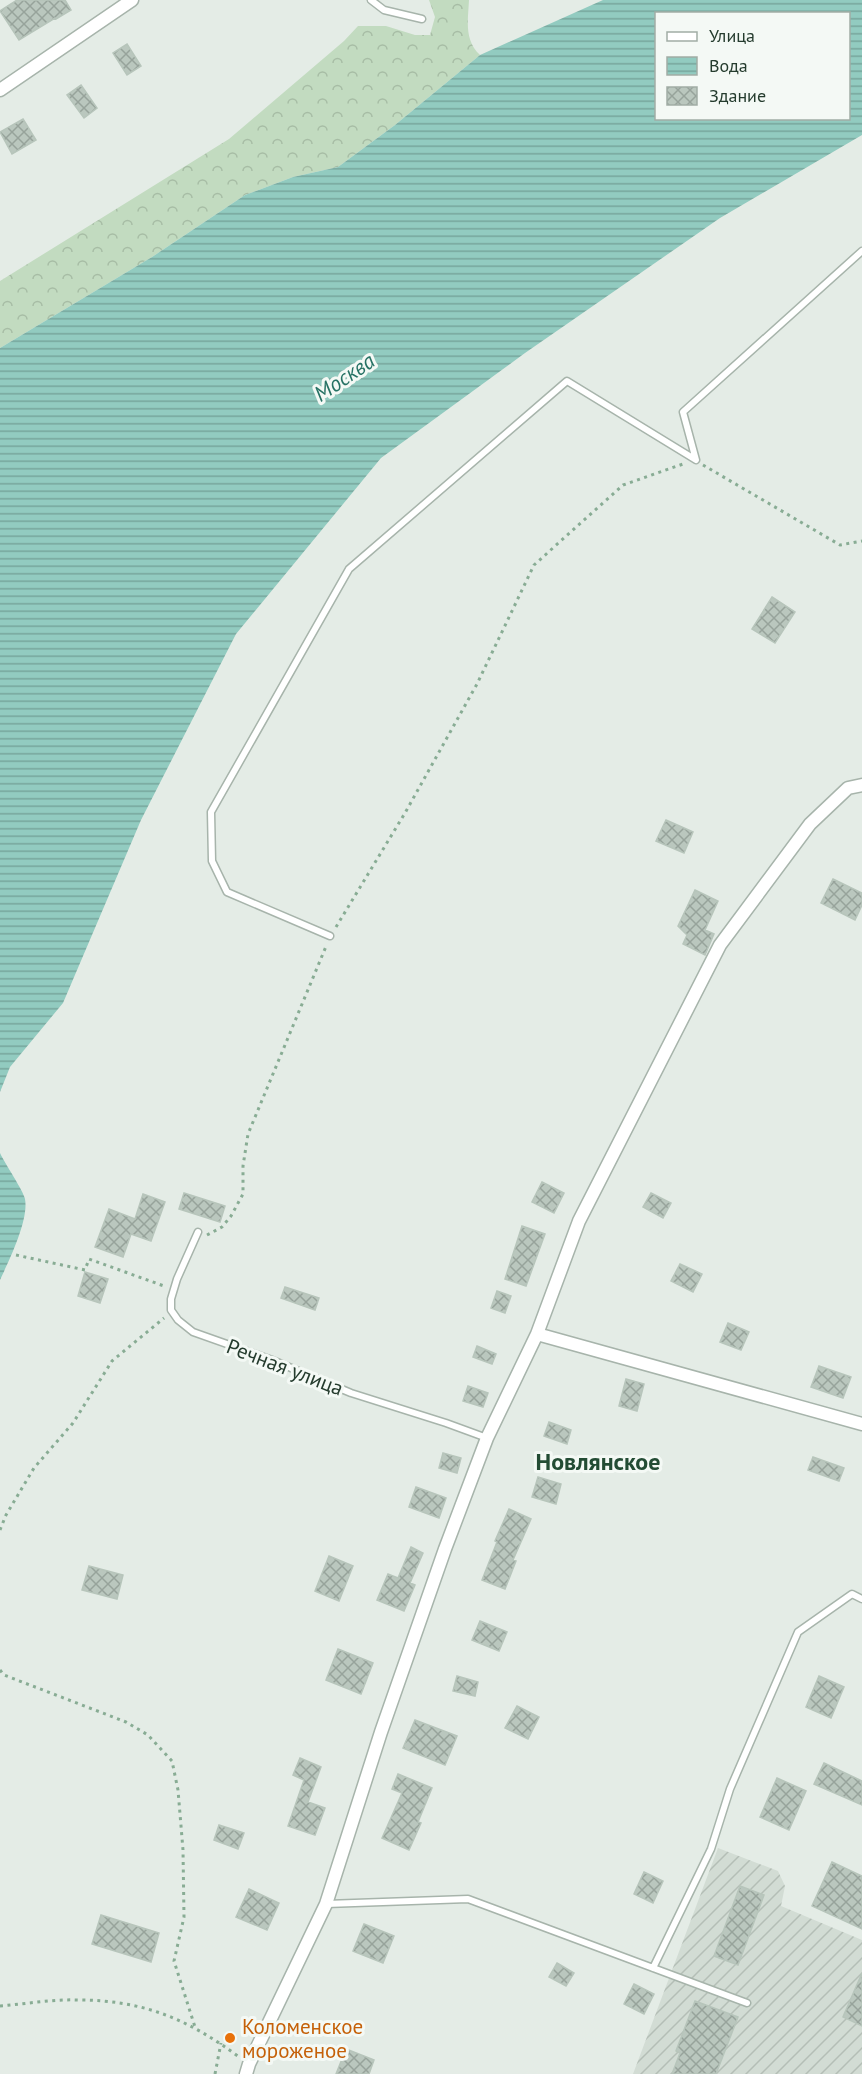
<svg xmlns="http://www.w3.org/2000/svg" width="862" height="2074" font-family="'PT Sans',sans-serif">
	<defs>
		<pattern id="industrial-furrows" width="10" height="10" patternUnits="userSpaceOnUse" patternTransform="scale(1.5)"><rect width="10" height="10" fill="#d2dcd4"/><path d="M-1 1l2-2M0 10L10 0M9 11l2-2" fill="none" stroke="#b4beb6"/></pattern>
		<pattern id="forest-crowns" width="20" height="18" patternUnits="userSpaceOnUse" patternTransform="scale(1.5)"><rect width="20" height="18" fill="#c2dbc0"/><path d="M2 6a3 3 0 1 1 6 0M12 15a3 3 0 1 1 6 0" fill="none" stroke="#a7bda5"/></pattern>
		<pattern id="water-rules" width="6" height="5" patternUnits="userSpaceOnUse" patternTransform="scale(1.5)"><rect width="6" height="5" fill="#92cbc0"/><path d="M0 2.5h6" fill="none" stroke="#77a69c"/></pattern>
		<pattern id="building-cross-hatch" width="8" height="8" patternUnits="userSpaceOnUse" patternTransform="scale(1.5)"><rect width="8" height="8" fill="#bac7be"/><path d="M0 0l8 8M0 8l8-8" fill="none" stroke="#97a39b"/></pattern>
	</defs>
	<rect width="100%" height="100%" fill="#e4ece6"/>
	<path fill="url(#industrial-furrows)" d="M718,1848L778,1871L785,1886L781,1906L862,1940V2074H633Z"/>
	<path fill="url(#forest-crowns)" d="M429,0H469C468,21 464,40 480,55L395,125L338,167L293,177L245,195L152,257L0,348V281L229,139L344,41L358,26H386L415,35H430L435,17Z"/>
	<path fill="url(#water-rules)" fill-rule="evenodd" d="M603,0H862V135L720,218L525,353L381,458L236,634L141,820L63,1003L10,1067L0,1092V348L152,257L245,195L293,177L338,167L395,125L480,55ZM656,14H848V118H656Z
		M0,1153C5,1164 23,1190 25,1199C29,1220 9,1261 0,1280Z"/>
	<path fill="url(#building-cross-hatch)" stroke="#b7c5bb" stroke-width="1.5" d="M17,0H65L71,10L56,19L55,18L19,40L0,11Z
		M127,44L141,66L127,75L113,53Z
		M81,85L97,108L84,118L67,95Z
		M23,119L36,140L12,154L0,132Z
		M772,597L795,612L775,643L752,629Z
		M666,820L693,832L684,853L656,841Z
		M833,879L862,893V905L855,920L821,903Z
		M695,890L718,901L705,930L714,934L705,955L683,944L687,935L678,926Z
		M542,1182L564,1193L554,1213L532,1202Z
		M184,1193L225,1206L220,1222L179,1209Z
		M651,1193L671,1203L663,1218L643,1207Z
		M143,1194L165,1202L151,1241L131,1234L123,1257L95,1247L109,1209L135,1219Z
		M522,1226L545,1234L526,1286L505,1279Z
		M680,1264L702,1274L693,1292L671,1281Z
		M85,1272L108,1279L100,1303L78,1296Z
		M285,1287L319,1298L315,1310L281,1298Z
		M497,1291L511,1296L505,1313L491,1308Z
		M728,1323L749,1332L741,1350L720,1342Z
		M477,1346L496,1354L492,1364L473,1357Z
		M819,1366L851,1377L843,1398L811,1387Z
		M626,1379L644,1384L637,1411L619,1406Z
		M468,1386L488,1393L483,1407L463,1401Z
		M549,1422L571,1430L567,1444L544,1436Z
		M443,1453L461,1458L457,1473L439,1468Z
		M813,1457L844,1468L839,1481L808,1470Z
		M538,1477L561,1484L556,1504L532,1497Z
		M416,1487L446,1498L439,1518L409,1507Z
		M509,1509L531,1519L513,1560L516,1561L505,1589L482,1580L497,1542L495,1541Z
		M411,1547L423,1553L410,1583L415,1585L404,1611L377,1600L388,1574L398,1578Z
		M329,1556L353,1566L339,1601L315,1591Z
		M89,1566L123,1575L117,1599L82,1590Z
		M480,1621L507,1632L499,1651L472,1640Z
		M338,1649L373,1663L361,1694L326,1680Z
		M457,1676L478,1682L475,1696L453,1691Z
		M819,1676L844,1687L831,1718L806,1707Z
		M517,1706L539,1717L528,1739L505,1728Z
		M415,1720L457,1736L445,1765L403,1748Z
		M300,1758L321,1767L308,1802L325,1808L315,1835L288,1826L304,1780L293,1775Z
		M824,1763L862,1781V1805L814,1784Z
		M398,1774L432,1788L418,1822L421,1823L409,1850L382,1838L402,1793L392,1789Z
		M777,1778L806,1791L789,1830L760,1817Z
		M219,1825L244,1833L238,1849L214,1840Z
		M832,1862L862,1876V1929L812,1906Z
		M644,1872L663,1881L653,1903L634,1894Z
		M740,1886L764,1895L738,1965L714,1956Z
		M249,1889L279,1903L267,1930L236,1917Z
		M101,1915L159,1933L151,1962L92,1944Z
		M364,1924L394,1936L383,1963L353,1951Z
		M557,1963L574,1973L566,1986L549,1977Z
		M862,1973V2026L843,2017Z
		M634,1984L654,1994L644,2014L624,2004Z
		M695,2001L738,2017L716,2074H672L680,2053L676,2051Z
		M346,2049L374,2060L369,2074H336Z"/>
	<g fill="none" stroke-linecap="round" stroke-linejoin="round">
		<g stroke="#a7b4ab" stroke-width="9">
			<path id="lane" d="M371,0L384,10L422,19
				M330,936L227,892L212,861L211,812L349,569L567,381L696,460L683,412L862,251
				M198,1232L177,1279L171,1299V1310L178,1320L193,1332L272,1360L351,1393L446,1423L487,1438
				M326,1904L468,1899L747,2003
				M653,1968L711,1849L730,1789L798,1632L852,1594L862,1599"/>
		</g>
		<g stroke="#a7b4ab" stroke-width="15">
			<path id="street" d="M0,90L132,0
				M537,1334L862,1424
				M246,2074L249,2064L326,1904L381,1732L445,1549L487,1438L537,1334L579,1221L720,945L810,824L848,788L862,785"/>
		</g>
		<path stroke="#88ac94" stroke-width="3" stroke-dasharray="3 4.5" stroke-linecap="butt" d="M703,465L840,545L862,541
			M336,927L405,813L477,684L534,565L623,485L683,464
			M207,1235L222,1227L231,1216L243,1194V1166L248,1134L327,944
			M16,1255L85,1270L89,1259L164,1286
			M0,1530L6,1515L34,1468L73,1423L112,1361L164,1318
			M0,1670L4,1675L126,1722L148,1735L172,1761L178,1790L183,1850L184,1917L174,1961L195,2027
			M0,2006C26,2004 52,1999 78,2000C143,2000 188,2019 239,2057
			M215,2074L221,2043"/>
		<use href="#lane" stroke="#fff" stroke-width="6"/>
		<use href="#street" stroke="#fff" stroke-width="12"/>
	</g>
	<circle fill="#e8710a" stroke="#f4f9f5" stroke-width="2" cx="230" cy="2038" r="6"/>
	<g text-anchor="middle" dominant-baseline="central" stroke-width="6" stroke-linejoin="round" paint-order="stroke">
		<g font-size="21" fill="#253c2e" stroke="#f4f9f5">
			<text transform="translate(285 1367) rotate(21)">Речная улица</text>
		</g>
		<g font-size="21" fill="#c56008" stroke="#f4f9f5" text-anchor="start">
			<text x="242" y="2026">Коломенское<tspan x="242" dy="24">мороженое</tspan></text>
		</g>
		<g font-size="22" font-style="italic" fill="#267264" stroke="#f4f9f5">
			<text transform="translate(344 377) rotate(-34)">Москва</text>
		</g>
		<g font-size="24" font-weight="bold" fill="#234c34" stroke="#f4f9f5">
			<text x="598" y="1461">Новлянское</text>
		</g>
	</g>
	<rect x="655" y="12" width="195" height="108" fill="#f4f9f5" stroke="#a1ada5" stroke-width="1.5"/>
	<rect x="667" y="32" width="30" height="9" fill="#ffffff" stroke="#a1ada5" stroke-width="1.5"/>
	<text x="709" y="42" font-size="18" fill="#253c2e">Улица</text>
	<rect x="667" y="57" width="30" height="18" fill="url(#water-rules)" stroke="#a1ada5" stroke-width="1.5"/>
	<text x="709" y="72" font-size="18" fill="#253c2e">Вода</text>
	<rect x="667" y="87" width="30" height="18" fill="url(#building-cross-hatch)" stroke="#a1ada5" stroke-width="1.5"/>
	<text x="709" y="102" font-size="18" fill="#253c2e">Здание</text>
</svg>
